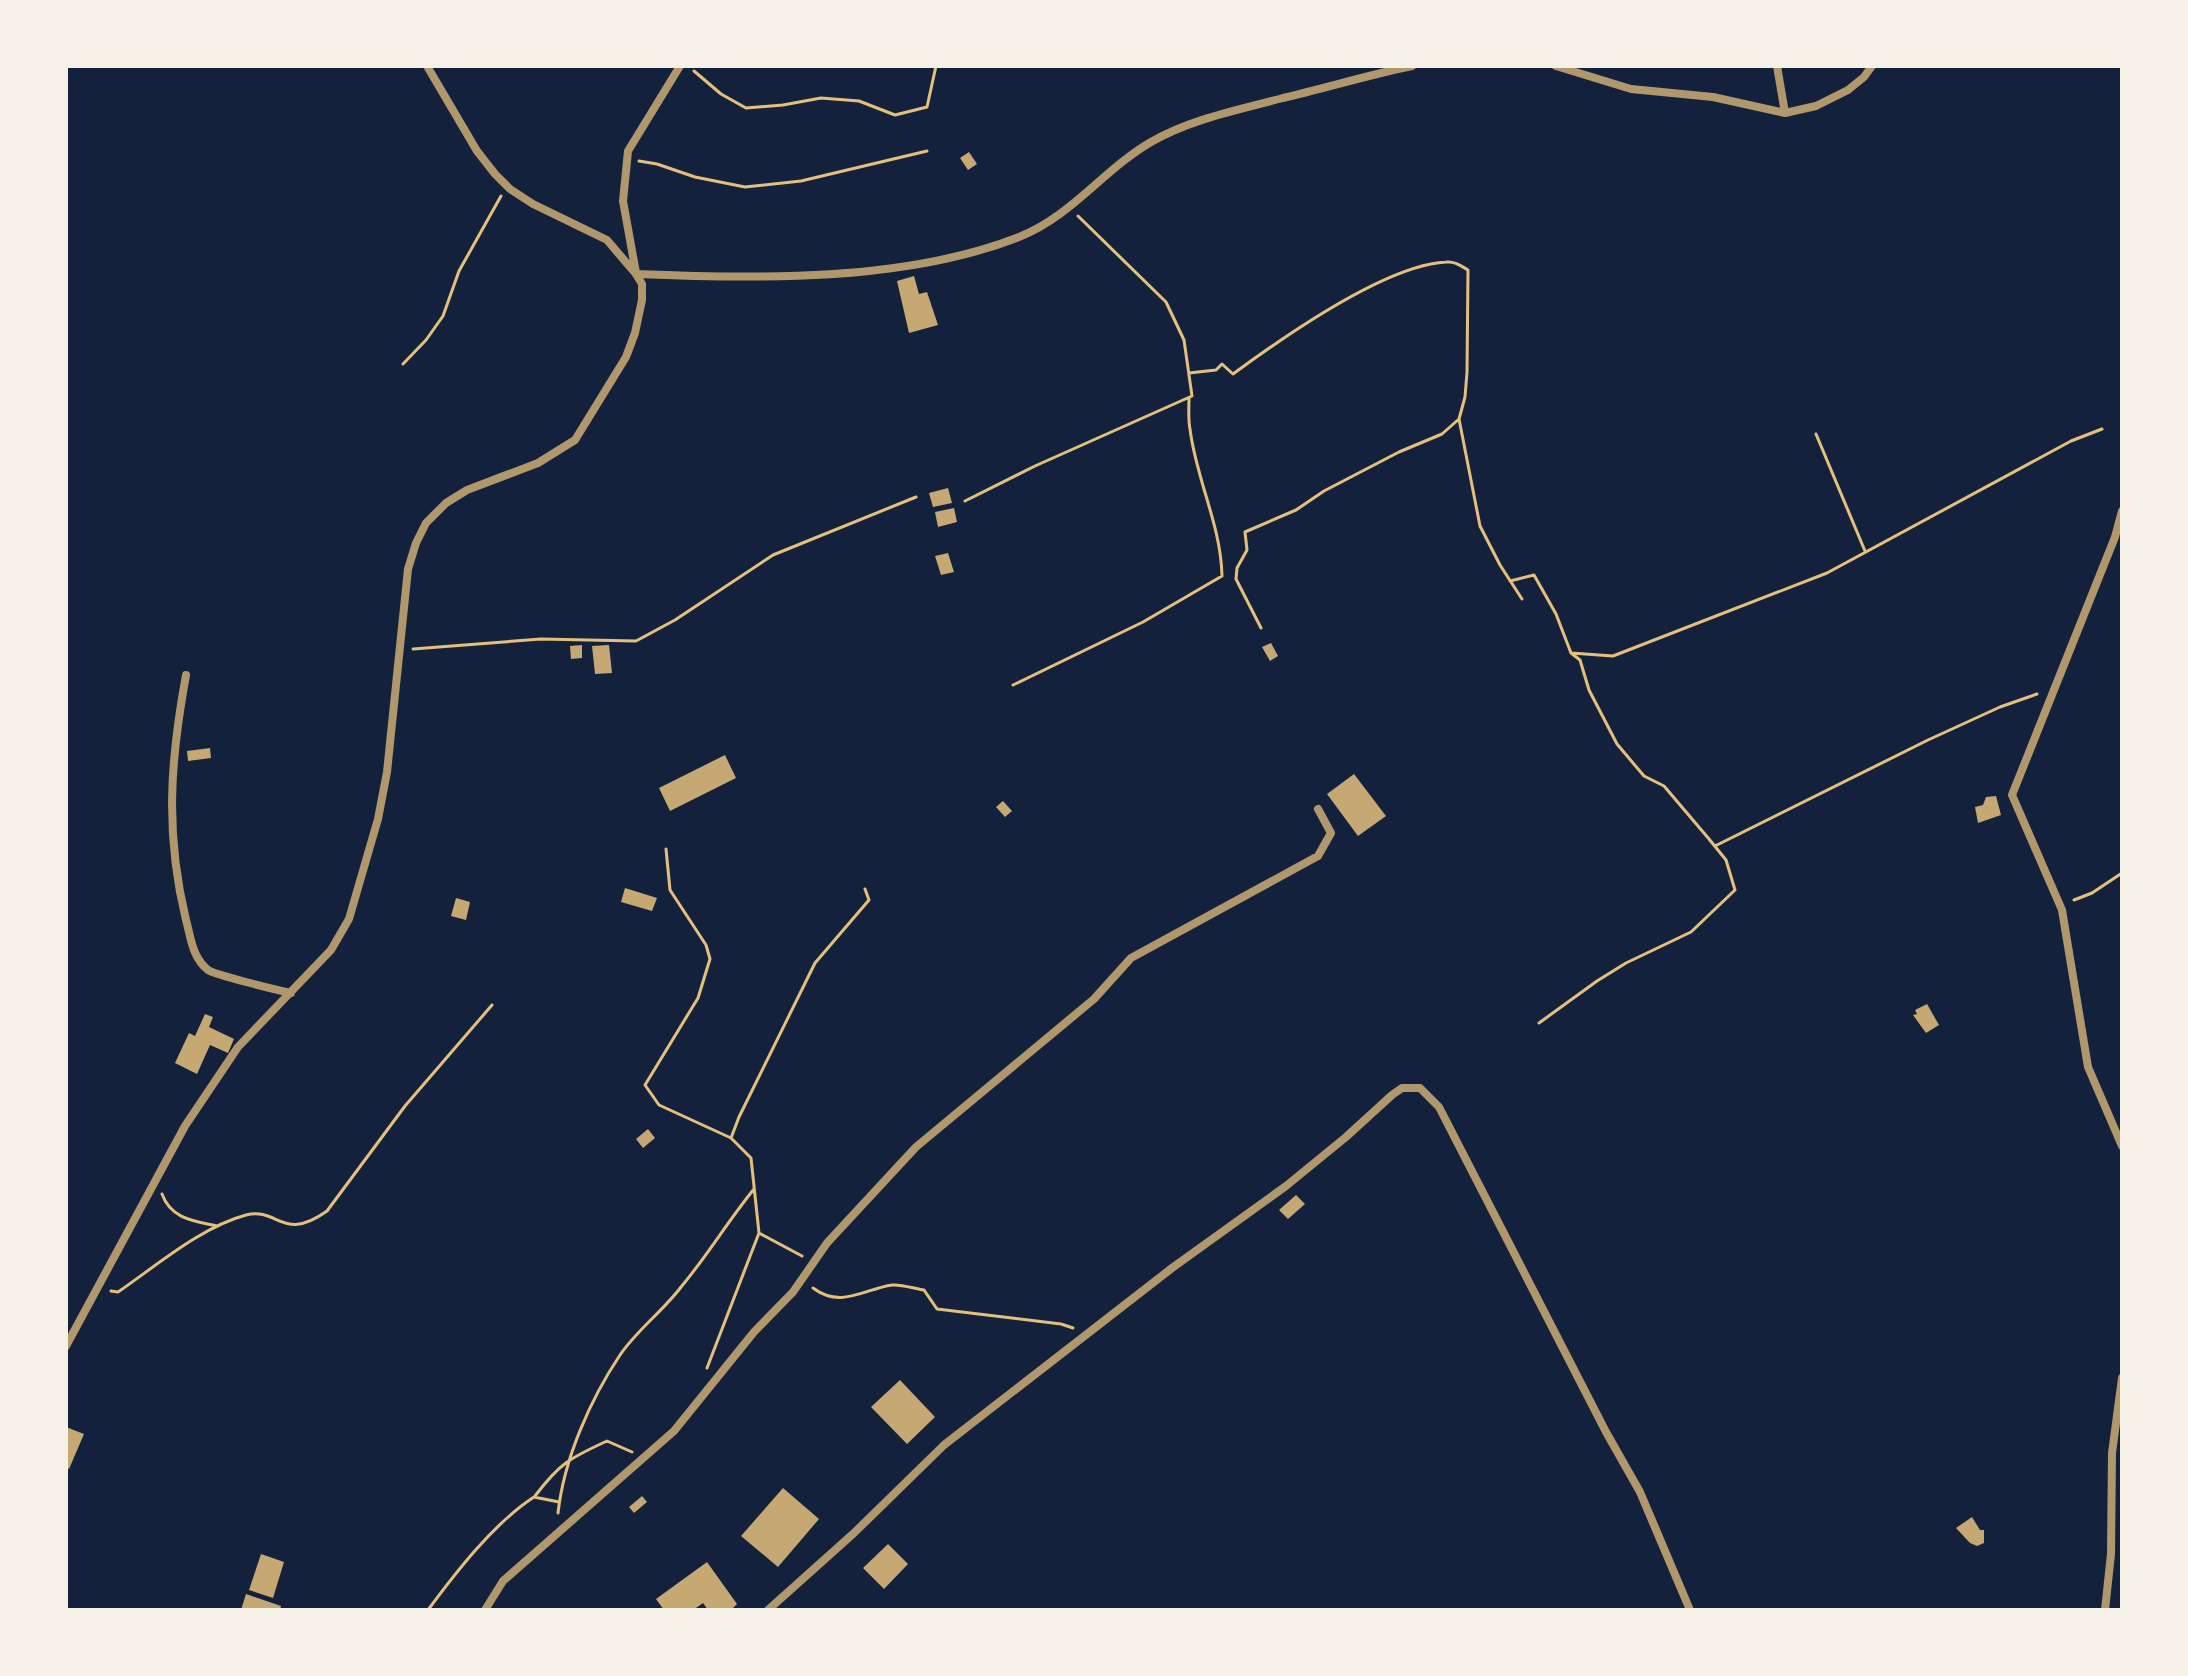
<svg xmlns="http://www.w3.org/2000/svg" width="2188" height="1676" font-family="Quicksand,sans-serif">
	<rect width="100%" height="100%" fill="#14213d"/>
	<path fill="#c6a872" d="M969,152L977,164L968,170L960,158Z
		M914,276L919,294L927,292L938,325L909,333L897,281Z
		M948,488L952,503L933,507L929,493Z
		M954,508L957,522L938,527L935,512Z
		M948,553L954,572L941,575L935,556Z
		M1271,643L1278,656L1270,661L1262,647Z
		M582,645V658L571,659L570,646Z
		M609,645L612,673L595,674L592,646Z
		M210,748L211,758L188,761L187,751Z
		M725,755L736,778L670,811L659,788Z
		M1354,774L1386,816L1358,836L1327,794Z
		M1996,796L2001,815L1978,823L1975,807L1983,805L1986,797Z
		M1003,801L1012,811L1005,817L996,807Z
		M625,888L657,898L652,911L621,902Z
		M456,898L470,902L466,920L451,916Z
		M1927,1004L1939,1025L1926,1033L1913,1015L1917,1014L1915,1010Z
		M205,1014L213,1017L209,1027L234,1039L228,1053L210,1045L197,1074L175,1063L189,1033L195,1036Z
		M648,1129L655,1138L643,1148L636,1139Z
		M1296,1195L1305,1204L1288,1219L1279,1210Z
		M900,1380L935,1417L907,1444L871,1407Z
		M66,1427L84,1434L69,1469L66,1468Z
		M783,1488L819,1519L778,1567L741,1536Z
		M642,1496L647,1502L634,1513L629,1507Z
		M1972,1517L1980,1530H1984V1543L1977,1546L1970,1543L1956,1528Z
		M888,1544L908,1564L884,1589L863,1568Z
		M261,1554L284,1562L273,1598L249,1590Z
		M707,1562L737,1604L731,1610H708L703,1603L693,1610H664L656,1599Z
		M246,1594L281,1606L280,1610H241Z"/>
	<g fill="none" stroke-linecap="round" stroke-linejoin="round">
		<path stroke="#e5c07b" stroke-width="3" d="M694,71L721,94L746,108L783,105L821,98L859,101L895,115L927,107L936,66
			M639,161L657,164L695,177L745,187L801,181L927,151
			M403,364L426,340L443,316L459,271L501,196
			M1189,373L1216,370L1222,364L1233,374C1282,338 1386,265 1446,262C1455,261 1461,266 1468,270L1467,372L1465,397L1459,419L1442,434L1399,452L1324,491L1296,510L1245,532L1247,550L1237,568L1236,579L1261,628
			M1459,419L1480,526L1500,565L1522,599
			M1816,434L1865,551
			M965,501L1035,466L1192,396L1184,340L1166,302L1078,216
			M1510,581L1534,575L1556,614L1571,653L1580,660L1589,690L1617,744L1644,776L1664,786L1709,839L1726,860L1735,890L1691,932L1626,963L1597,981L1539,1023
			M413,649L541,639L636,641L675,620L773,555L916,497
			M1571,653L1613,656L1827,573L2071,441L2102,429
			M1013,685L1143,622L1222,576C1221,525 1196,479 1190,429C1188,419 1189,408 1189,398
			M1715,846L1928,740L2000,707L2037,694
			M666,849L670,890L706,945L710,959L698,998L645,1085L659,1105L731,1138
			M2074,900L2092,893L2122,873
			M162,1194C171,1219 194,1221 217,1226
			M802,1256L759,1233L751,1158L731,1138L739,1117L815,963L869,900L865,889
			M813,1288C841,1309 864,1289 892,1285C902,1284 915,1289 924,1290L937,1309L1061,1324L1073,1328
			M111,1291L118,1292C156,1266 201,1227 246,1215C279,1207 282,1243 327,1211L405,1106L492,1005
			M707,1368L759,1233
			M535,1496C560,1463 570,1458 607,1441L632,1452
			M558,1513C564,1459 590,1400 620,1355C637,1330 663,1311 681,1287C707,1256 728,1221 754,1189
			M428,1610C456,1572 494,1523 534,1497L559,1502"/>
		<path stroke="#b1986c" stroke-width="8" d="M1556,66L1631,89L1713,97L1785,113L1816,106L1848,90L1864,77L1872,66
			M1777,66L1785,113
			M636,273L623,201L628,151L680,66
			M636,274C757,279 905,282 1019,237C1072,216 1103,170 1151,142C1191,119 1238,110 1283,98C1326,88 1368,75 1412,66
			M2122,511L2115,537L2012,795L2062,910L2088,1067L2122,1146
			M186,675C170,762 165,833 186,920C191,938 192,957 208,970C215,975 277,990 291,993
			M66,1346L185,1126L238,1047L331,950L349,919L378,819L387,772L408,569L416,543L426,523L446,503L467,490L538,463L575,440L626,357L635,333L642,300V284L636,274L607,240L533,204L510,189L495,174L477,151L427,66
			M485,1610L503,1581L674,1431L754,1332L793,1292L827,1243L916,1147L1094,999L1131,958L1318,856L1331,833L1318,809
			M768,1610L854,1533L944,1445L1172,1268L1286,1186L1346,1137L1392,1095L1402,1088H1420L1439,1107L1606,1432L1640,1492L1690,1610
			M2105,1610L2111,1554L2112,1453L2122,1378"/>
	</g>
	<rect width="2188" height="1676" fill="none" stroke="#f6f1e7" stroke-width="136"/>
</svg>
